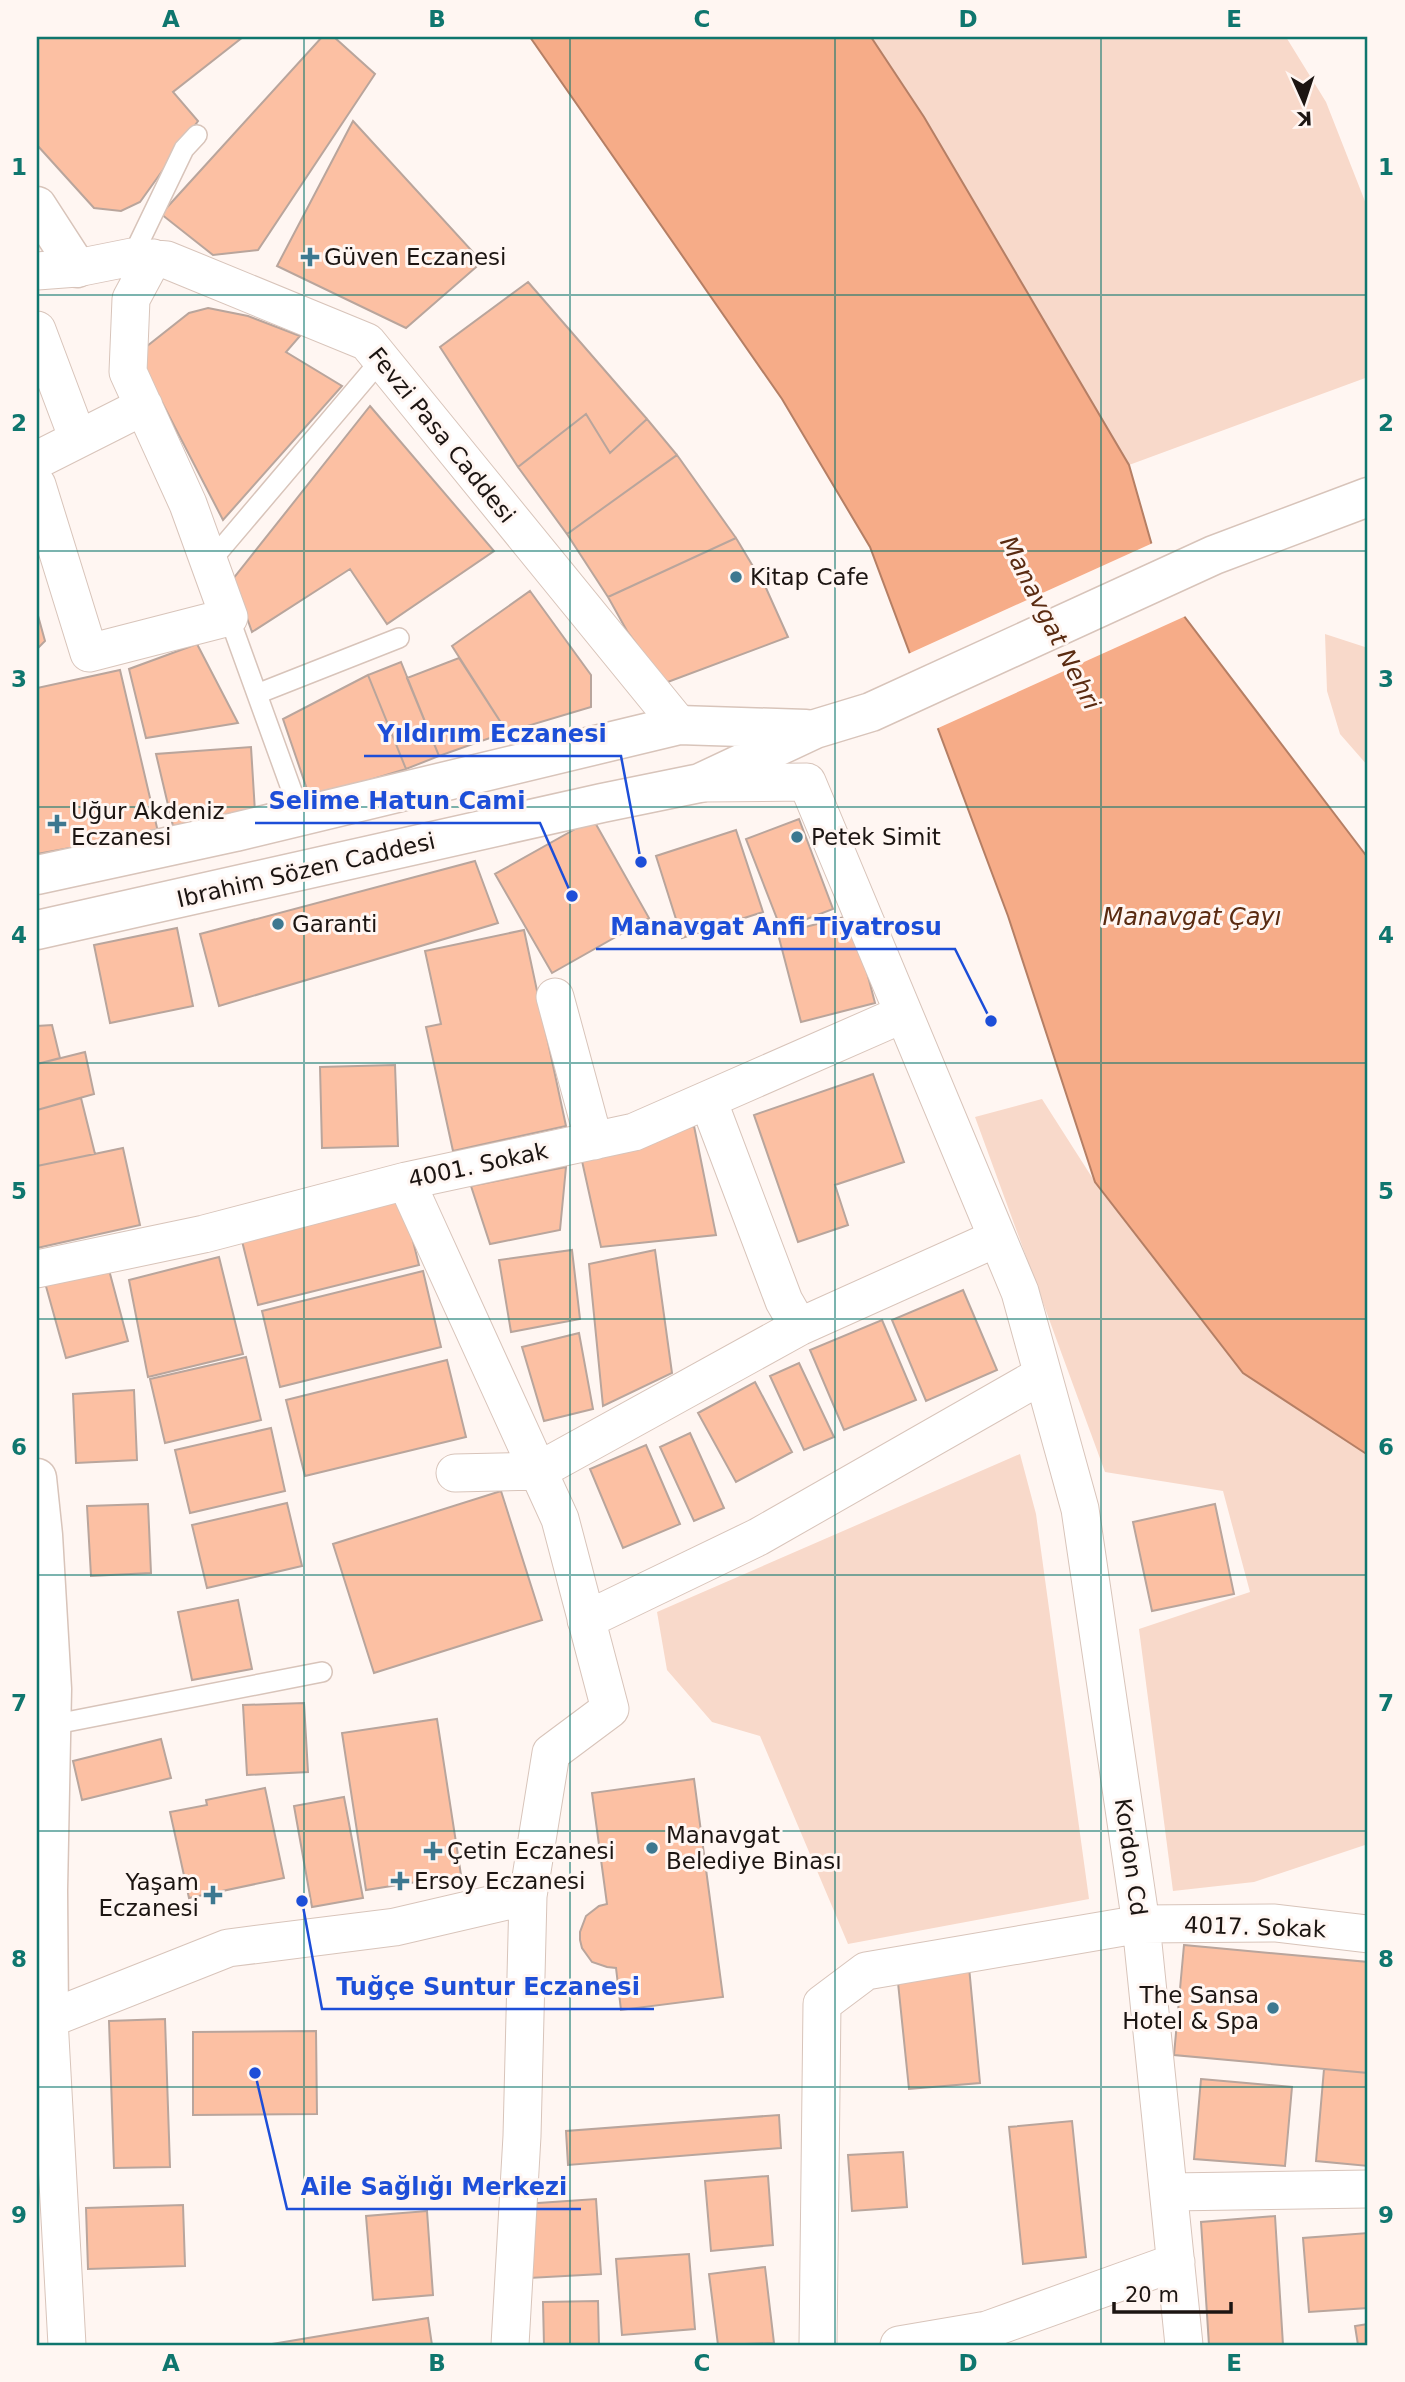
<svg xmlns="http://www.w3.org/2000/svg" width="1405" height="2382" font-family="'DejaVu Sans',sans-serif">
	<rect width="100%" height="100%" fill="#fff6f2"/>
	<path fill="#f8d9ca" d="M871,37H1286L1326,102L1368,209V377L1129,465L924,117Z
		M1325,634L1368,648V766L1340,734L1327,691Z
		M1042,1099L1095,1182L1243,1373L1368,1455V1844L1254,1882L1173,1891L1139,1629L1250,1592L1223,1491L1105,1472L975,1117Z
		M1020,1454L1036,1514L1089,1899L848,1944L760,1736L712,1722L667,1670L657,1612Z"/>
	<path fill="#f6ac88" stroke="#b57f65" stroke-width="2" d="M530,37H871L924,117L1129,465L1165,591L1368,858V1455L1243,1373L1095,1182L1008,916L870,547L782,399Z"/>
	<path fill="#fff6f2" d="M1155,542L1168,590L1188,615L936,729L908,654Z"/>
	<path fill="#fcc0a3" stroke="#b9a59c" stroke-width="2" d="M37,37H243L173,92L198,121L140,202L121,211L94,208L37,145Z
		M322,37H334L375,74L258,250L213,255L161,214Z
		M353,121L482,262L406,328L277,266Z
		M528,282L647,419L610,453L586,414L518,467L440,347Z
		M208,308L248,316L300,336L286,352L342,386L223,520L137,354L189,313Z
		M370,406L494,551L387,624L350,569L252,632L233,579Z
		M586,414L610,453L647,419L677,455L567,534L518,467Z
		M677,455L736,538L608,597L567,534Z
		M736,538L766,588L788,637L665,683L627,631L608,597Z
		M530,591L591,675V707L507,732L452,646Z
		M37,612L45,641L37,649Z
		M197,644L238,723L146,738L129,669Z
		M459,658L507,732L439,756L407,678Z
		M401,662L439,756L406,769L368,675Z
		M120,670L158,832L37,854V688Z
		M368,675L406,769L310,798L283,719Z
		M251,747L255,812L173,826L156,754Z
		M593,819L649,918L552,973L495,874Z
		M799,819L833,909L781,929L746,839Z
		M736,830L763,912L682,938L656,856Z
		M475,861L498,923L219,1006L200,934Z
		M852,915L875,1003L801,1022L778,934Z
		M177,928L193,1006L110,1023L94,945Z
		M524,930L566,1126L453,1151L426,1027L441,1024L425,951Z
		M52,1025L60,1058L37,1064V1026Z
		M85,1052L94,1094L37,1110V1064Z
		M395,1065L398,1146L322,1148L320,1067Z
		M873,1074L904,1162L835,1185L848,1225L798,1242L754,1115Z
		M81,1098L95,1154L37,1166V1110Z
		M694,1126L716,1235L601,1247L582,1161Z
		M123,1148L140,1225L37,1248V1166Z
		M566,1167L560,1230L490,1244L471,1186Z
		M400,1189L419,1265L258,1305L239,1229Z
		M572,1250L580,1319L511,1332L499,1260Z
		M655,1250L672,1373L603,1406L589,1264Z
		M105,1255L128,1341L66,1358L42,1272Z
		M219,1257L243,1354L148,1377L129,1280Z
		M423,1271L441,1347L280,1387L262,1311Z
		M963,1290L997,1370L926,1401L892,1320Z
		M882,1320L916,1400L844,1430L810,1350Z
		M579,1333L593,1409L544,1421L522,1347Z
		M246,1357L261,1420L165,1443L150,1379Z
		M447,1360L466,1437L305,1476L286,1400Z
		M799,1363L834,1437L804,1450L770,1376Z
		M755,1382L792,1452L736,1482L698,1413Z
		M134,1390L137,1460L76,1463L73,1394Z
		M271,1428L285,1491L190,1513L175,1450Z
		M690,1433L724,1508L694,1521L660,1447Z
		M646,1445L680,1524L623,1548L590,1469Z
		M501,1491L542,1620L374,1673L333,1544Z
		M287,1503L302,1566L207,1588L192,1525Z
		M148,1504L151,1573L91,1576L87,1506Z
		M1215,1504L1234,1594L1152,1611L1133,1522Z
		M238,1600L252,1669L192,1680L178,1612Z
		M304,1703L308,1772L247,1775L243,1705Z
		M437,1719L461,1875L366,1890L342,1733Z
		M161,1739L171,1778L82,1800L73,1761Z
		M694,1779L723,1997L621,2010L616,1968L607,1967L592,1962L582,1948L580,1940V1932L586,1916L599,1906L607,1904L592,1793Z
		M265,1788L284,1878L189,1898L170,1812L207,1805L206,1800Z
		M344,1797L363,1898L312,1907L294,1806Z
		M1184,1945L1368,1962V2073L1174,2055Z
		M969,1967L980,2083L909,2089L897,1973Z
		M165,2019L170,2167L114,2168L109,2021Z
		M316,2031L317,2114L193,2115V2032Z
		M1324,2069L1368,2073V2166L1316,2161Z
		M1201,2079L1292,2087L1285,2166L1194,2159Z
		M779,2115L781,2148L568,2165L566,2131Z
		M1072,2121L1086,2257L1023,2264L1009,2127Z
		M903,2152L907,2207L852,2211L848,2155Z
		M768,2176L773,2245L711,2251L705,2181Z
		M596,2199L601,2274L529,2278L524,2204Z
		M183,2205L185,2266L88,2269L86,2208Z
		M427,2211L433,2295L373,2300L366,2216Z
		M1275,2216L1283,2345H1209L1201,2222Z
		M1368,2233V2308L1309,2312L1303,2238Z
		M689,2254L695,2329L622,2335L616,2259Z
		M765,2267L774,2343L718,2345L709,2274Z
		M598,2301L599,2345H544L543,2302Z
		M428,2318L432,2345H266Z
		M1368,2324V2345H1358L1355,2326Z"/>
	<g fill="none" stroke-linecap="round" stroke-linejoin="round">
		<g stroke="#d8c4ba" stroke-width="22">
			<path id="lane" d="M132,257L184,149L197,135
				M209,563L381,360
				M229,617L301,816
				M257,694L399,638
				M51,1725L322,1672"/>
		</g>
		<g stroke="#d8c4ba" stroke-width="39">
			<path id="street" d="M37,271L77,268L132,257L167,260L367,342L679,725
				M37,330L78,439
				M37,460L144,406
				M37,485L89,653L229,617L188,504L128,372L131,299L153,258
				M700,783L807,782L1020,1292L1080,1509L1141,1924L1184,2345
				M555,997L594,1141
				M708,1100L784,1301L799,1327
				M406,1181L560,1519L610,1709L551,1753L528,1896L522,2136L510,2345
				M37,1269L204,1234L406,1181L634,1132L903,1014
				M455,1473L538,1471L799,1327L997,1238
				M586,1620L758,1537L1042,1375
				M49,2019L67,2345
				M37,2030L49,2019L228,1948L395,1927L528,1896
				M1169,2192L1368,2189
				M818,2345L822,2004L866,1971L1141,1924L1275,1923L1368,1934
				M899,2345L987,2330L1176,2262"/>
		</g>
		<g stroke="#d8c4ba" stroke-width="41">
			<path id="secondary" d="M37,206L77,268
				M37,875L235,832L679,725L806,729
				M37,930L602,803L700,783L815,729L871,712L1214,555L1368,497
				M37,1478L43,1535L52,1689L48,1890L49,2019"/>
		</g>
		<use href="#lane" stroke="#fff" stroke-width="19"/>
		<use href="#street" stroke="#fff" stroke-width="37"/>
		<use href="#secondary" stroke="#fff" stroke-width="38"/>
	</g>
	<path fill="none" stroke="#0f766e" stroke-width="2" stroke-opacity="0.55" d="M304,37V2345M570,37V2345M835,37V2345M1101,37V2345M37,295H1368M37,551H1368M37,807H1368M37,1063H1368M37,1319H1368M37,1575H1368M37,1831H1368M37,2087H1368"/>
	<g fill="#3d7890" stroke="#fff6f2" stroke-width="2.5">
		<path d="M306.5 246.5h7v7h7v7h-7v7h-7v-7h-7v-7h7z"/>
		<circle cx="736" cy="577" r="7"/>
		<path d="M53.5 813.5h7v7h7v7h-7v7h-7v-7h-7v-7h7z"/>
		<circle cx="797" cy="837" r="7"/>
		<circle cx="278" cy="924" r="7"/>
		<circle cx="652" cy="1848" r="7"/>
		<path d="M429.5 1840.5h7v7h7v7h-7v7h-7v-7h-7v-7h7z"/>
		<path d="M396.5 1870.5h7v7h7v7h-7v7h-7v-7h-7v-7h7z"/>
		<path d="M209.5 1884.5h7v7h7v7h-7v7h-7v-7h-7v-7h7z"/>
		<circle cx="1273" cy="2008" r="7"/>
	</g>
	<g text-anchor="middle" dominant-baseline="central" stroke-width="6" stroke-linejoin="round" paint-order="stroke">
		<g font-size="23" fill="#1c1512" stroke="#fff6f2" text-anchor="start">
			<text x="324" y="257">Güven Eczanesi</text>
			<text x="750" y="577">Kitap Cafe</text>
			<text x="71" y="811">Uğur Akdeniz<tspan x="71" dy="26">Eczanesi</tspan></text>
			<text x="811" y="837">Petek Simit</text>
			<text x="292" y="924">Garanti</text>
			<text x="666" y="1835">Manavgat<tspan x="666" dy="26">Belediye Binası</tspan></text>
			<text x="447" y="1851">Çetin Eczanesi</text>
			<text x="414" y="1881">Ersoy Eczanesi</text>
			<text x="199" y="1882" text-anchor="end">Yaşam<tspan x="199" dy="26">Eczanesi</tspan></text>
			<text x="1259" y="1995" text-anchor="end">The Sansa<tspan x="1259" dy="26">Hotel &amp; Spa</tspan></text>
		</g>
		<g font-size="23" fill="#1c1512" stroke="#fff6f2">
			<text transform="translate(442 435) rotate(51)">Fevzi Pasa Caddesi</text>
			<text transform="translate(306 870) rotate(-13)">Ibrahim Sözen Caddesi</text>
			<text transform="translate(478 1165) rotate(-12)">4001. Sokak</text>
			<text transform="translate(1131 1857) rotate(82)">Kordon Cd</text>
			<text transform="translate(1255 1927) rotate(2)">4017. Sokak</text>
		</g>
		<g font-size="24" font-style="italic" fill="#5a2b11" stroke="#fff6f2">
			<text transform="translate(1050 623) rotate(63)">Manavgat Nehri</text>
			<text x="1192" y="917">Manavgat Çayı</text>
		</g>
	</g>
	<path fill="none" stroke="#1d4ed8" stroke-width="2.5" d="M641 862L621 756H364M572 896L540 823H255M991 1021L955 949H596M302 1901L322 2009H654M255 2073L287 2209H581"/>
	<g fill="#1d4ed8" stroke="#fff6f2" stroke-width="2.5">
		<circle cx="641" cy="862" r="7"/>
		<circle cx="572" cy="896" r="7"/>
		<circle cx="991" cy="1021" r="7"/>
		<circle cx="302" cy="1901" r="7"/>
		<circle cx="255" cy="2073" r="7"/>
	</g>
	<g font-size="24" text-anchor="middle" font-weight="bold" fill="#1d4ed8" stroke="#fff6f2" stroke-width="6" stroke-linejoin="round" paint-order="stroke">
		<text x="492" y="742">Yıldırım Eczanesi</text>
		<text x="397" y="809">Selime Hatun Cami</text>
		<text x="776" y="935">Manavgat Anfi Tiyatrosu</text>
		<text x="488" y="1995">Tuğçe Suntur Eczanesi</text>
		<text x="434" y="2195">Aile Sağlığı Merkezi</text>
	</g>
	<rect width="1405" height="2382" fill="none" stroke="#fff6f2" stroke-width="77"/>
	<g transform="translate(1304 102) rotate(177)" stroke="#fff6f2" stroke-width="5" paint-order="stroke">
	<path d="M0-5L12 26L0 18L-12 26Z" fill="#1c1512"/>
	<text y="-10" font-size="19" font-weight="bold" text-anchor="middle" fill="#1c1512">K</text>
	</g>
	<path d="M1114 2302v10h117v-10" fill="none" stroke="#1c1512" stroke-width="3.5"/>
	<text x="1125" y="2302" font-size="21" fill="#1c1512" stroke="#fff6f2" stroke-width="5" paint-order="stroke">20 m</text>
	<rect x="38" y="38" width="1328" height="2306" fill="none" stroke="#0f766e" stroke-width="2.5"/>
	<g font-size="23" text-anchor="middle" font-weight="bold" fill="#0f766e">
		<text x="171" y="27">A</text>
		<text x="437" y="27">B</text>
		<text x="702" y="27">C</text>
		<text x="968" y="27">D</text>
		<text x="1234" y="27">E</text>
		<text x="19" y="175">1</text>
		<text x="1386" y="175">1</text>
		<text x="19" y="431">2</text>
		<text x="1386" y="431">2</text>
		<text x="19" y="687">3</text>
		<text x="1386" y="687">3</text>
		<text x="19" y="943">4</text>
		<text x="1386" y="943">4</text>
		<text x="19" y="1199">5</text>
		<text x="1386" y="1199">5</text>
		<text x="19" y="1455">6</text>
		<text x="1386" y="1455">6</text>
		<text x="19" y="1711">7</text>
		<text x="1386" y="1711">7</text>
		<text x="19" y="1967">8</text>
		<text x="1386" y="1967">8</text>
		<text x="19" y="2223">9</text>
		<text x="1386" y="2223">9</text>
		<text x="171" y="2371">A</text>
		<text x="437" y="2371">B</text>
		<text x="702" y="2371">C</text>
		<text x="968" y="2371">D</text>
		<text x="1234" y="2371">E</text>
	</g>
</svg>
